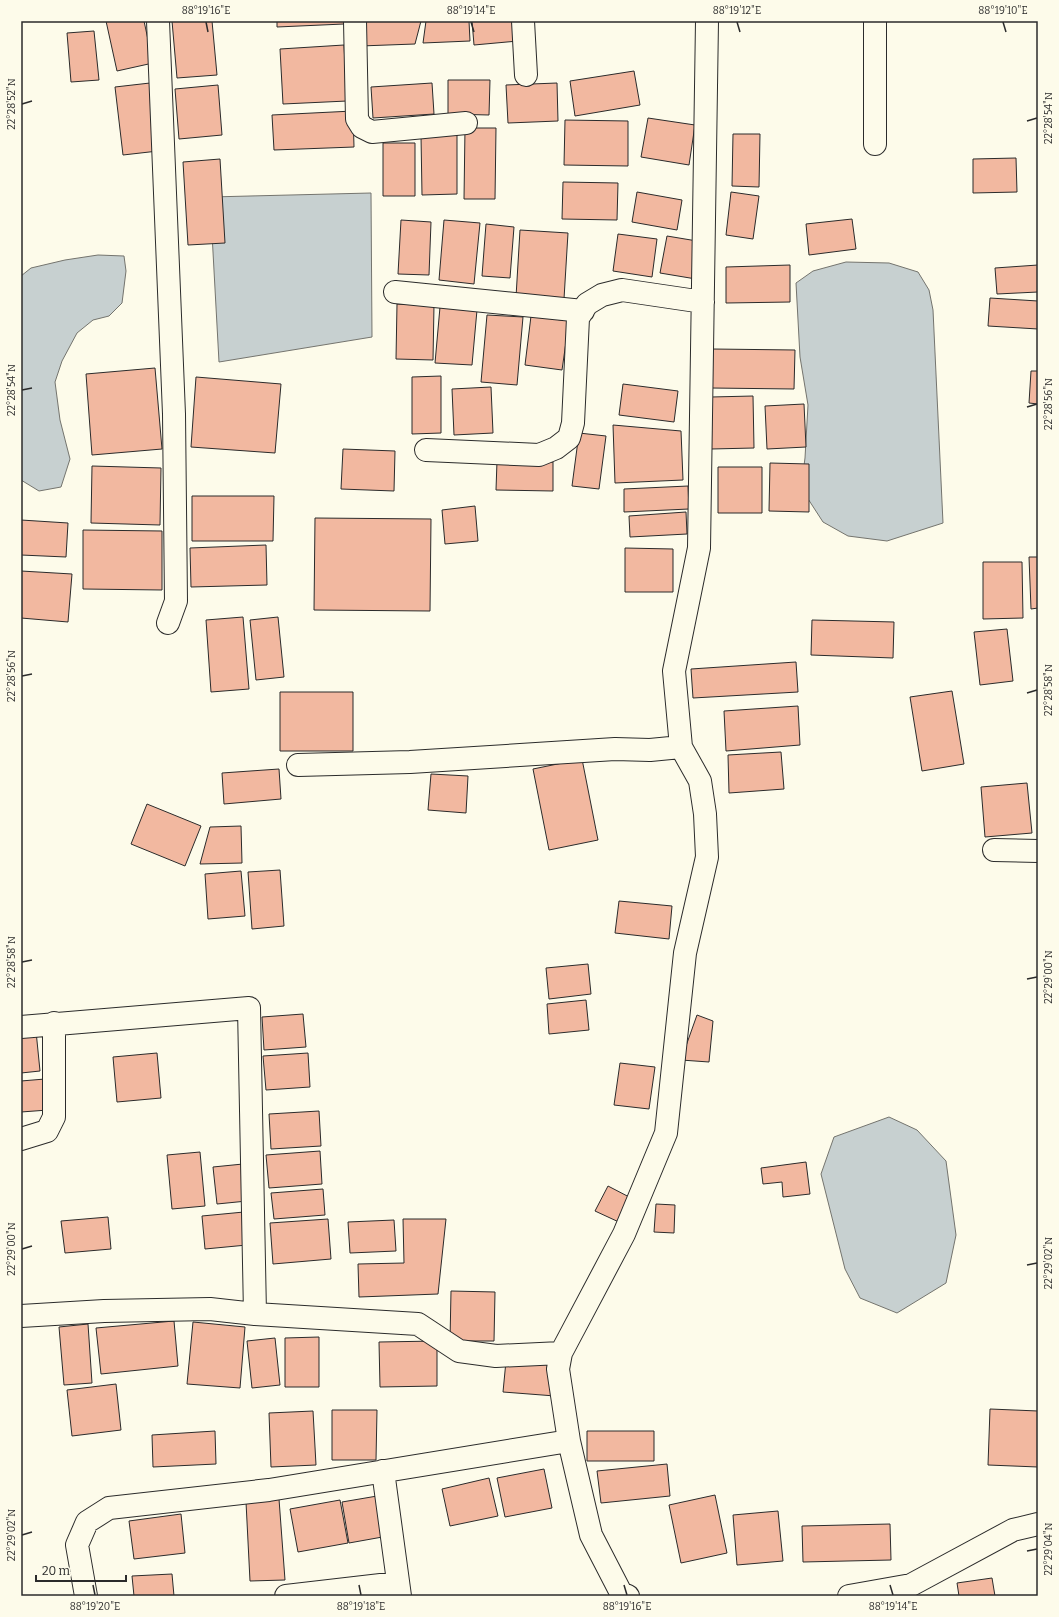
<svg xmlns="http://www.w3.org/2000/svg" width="1059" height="1617" font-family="Bitter,serif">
	<rect width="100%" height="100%" fill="#fdfbea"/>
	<path fill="#c7d0d0" stroke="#74746e" d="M371,193L372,337L219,362L210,197Z
		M98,255L124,256L126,271L122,303L109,316L93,320L77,333L62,361L55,382L60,420L70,459L61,487L39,491L21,480V276L31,268L65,260Z
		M846,262L889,263L918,272L929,290L933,310L943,523L887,541L848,536L823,522L801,488L805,458L808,405L800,357L796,283L813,271Z
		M889,1117L917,1130L946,1161L956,1235L946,1283L897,1313L860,1298L845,1269L821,1174L834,1137Z"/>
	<path fill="#f2b8a0" stroke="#2b2b2b" d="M106,21H144L153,63L117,71Z
		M172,21H212L217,75L177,78Z
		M277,21H344V24L277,27Z
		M359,21H421L415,44L360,46Z
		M426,21H469L470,41L423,43Z
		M472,21H516L518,41L474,45Z
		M94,31L99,80L71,82L67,33Z
		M344,45L347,101L283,104L280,49Z
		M634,71L640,105L575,116L570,81Z
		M448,80H490L489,115L448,114Z
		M150,83L158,151L123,155L115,87Z
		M432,83L434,114L373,118L371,87Z
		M557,83L558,121L508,123L506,85Z
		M218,85L222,135L179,139L175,89Z
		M353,111L354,147L274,150L272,115Z
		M648,118L695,125L689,165L641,157Z
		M565,120L628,121V166L564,165Z
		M465,128H496L495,199H464Z
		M733,134H760L759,187L732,186Z
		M457,135V194L422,195L421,136Z
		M383,143H415V196H383Z
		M1016,158L1017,192L973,193V159Z
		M220,159L225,243L188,245L183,162Z
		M563,182L618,183L617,220L562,219Z
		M637,192L682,200L677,230L632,222Z
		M731,192L759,196L753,239L726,235Z
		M852,219L856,249L809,255L806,224Z
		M401,220L431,222L429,275L398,274Z
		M444,220L480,223L474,284L439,280Z
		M486,224L514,227L510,278L482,276Z
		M520,230L568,233L564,299L516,297Z
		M618,234L657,239L652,277L613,271Z
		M667,236L703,242L696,279L660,273Z
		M790,265V302L726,303V267Z
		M1038,265V292L997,294L995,268Z
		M990,298L1038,301V329L988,326Z
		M397,304L434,305L433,360L396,359Z
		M440,307L477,310L472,365L435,363Z
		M487,315L523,317L517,385L481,382Z
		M531,316L569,321L562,370L525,365Z
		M712,349L795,350L794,389L711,388Z
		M155,368L162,449L92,455L86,374Z
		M1031,371H1038V404L1029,403Z
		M441,376V433L412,434V377Z
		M196,377L281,384L275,453L191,447Z
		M623,384L678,391L674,422L619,415Z
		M491,387L493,433L454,435L452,389Z
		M753,396L754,448L711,449V397Z
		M804,404L806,447L767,449L765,406Z
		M613,425L681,431L683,480L615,483Z
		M579,433L606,436L599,489L572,486Z
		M343,449L395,451L394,491L341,489Z
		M497,461L553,462V491L496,490Z
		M770,463L809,464V512L769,511Z
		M92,466L161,468L160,525L91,523Z
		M718,467H762V513H718Z
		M688,486L689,509L624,512V489Z
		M192,496H274L273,541H192Z
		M475,506L478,541L445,544L442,510Z
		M686,512L687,534L630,537L629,516Z
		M315,518L431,519L430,611L314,610Z
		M21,520L68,523L66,557L21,555Z
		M83,530L162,531V590L83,589Z
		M266,545L267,585L191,587L190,548Z
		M625,548L673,549V592H625Z
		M1029,557H1038V608L1031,609Z
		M983,562H1022L1023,618L983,619Z
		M21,571L72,574L68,622L21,618Z
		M243,617L249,689L211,692L206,620Z
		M278,617L284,677L256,680L250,620Z
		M812,620L894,622L893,658L811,655Z
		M1007,629L1013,681L980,685L974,632Z
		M796,662L798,692L693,698L691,669Z
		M952,691L964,764L922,771L910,697Z
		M280,692H353V751H280Z
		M798,706L800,745L726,751L724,711Z
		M781,752L784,789L729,793L728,755Z
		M582,759L598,840L549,850L533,769Z
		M279,769L281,799L224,804L222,773Z
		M431,774L468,776L466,813L428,810Z
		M1027,783L1032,833L985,837L981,787Z
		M147,804L201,826L185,866L131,844Z
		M241,826L242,863L200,864L210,827Z
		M280,870L284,926L252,929L248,872Z
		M241,871L245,916L208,919L205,874Z
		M619,901L672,906L669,939L615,933Z
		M588,964L591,994L549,999L546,968Z
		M586,1000L589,1030L549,1034L547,1004Z
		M303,1014L306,1047L264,1050L262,1017Z
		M697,1015L713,1021L709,1062L681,1060Z
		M36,1031L40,1071L21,1073V1033Z
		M157,1053L161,1098L117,1102L113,1057Z
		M308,1053L310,1087L266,1090L263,1056Z
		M620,1063L655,1067L649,1109L614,1105Z
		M45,1079L48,1110L21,1112V1081Z
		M319,1111L321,1146L271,1149L269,1114Z
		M320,1151L322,1184L269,1188L266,1155Z
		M200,1152L205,1206L172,1209L167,1155Z
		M806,1162L810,1194L783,1197L782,1182L763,1184L761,1168Z
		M243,1164L247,1201L217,1204L213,1167Z
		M608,1186L633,1199L621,1223L595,1211Z
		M323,1189L325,1215L274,1219L271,1193Z
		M656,1204L675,1205L674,1233L654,1232Z
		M244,1212L247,1245L205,1249L202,1216Z
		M108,1217L111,1249L65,1253L61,1221Z
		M328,1219L331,1259L273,1264L270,1223Z
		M403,1219H446L438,1294L359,1297L358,1264L404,1263Z
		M394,1220L396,1251L350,1253L348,1222Z
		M451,1291L495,1292L494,1341H450Z
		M174,1321L178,1366L101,1374L96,1328Z
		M193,1322L245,1327L240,1388L187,1384Z
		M88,1324L92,1383L64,1385L59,1327Z
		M319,1337V1387H285V1338Z
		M275,1338L280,1385L252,1388L247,1341Z
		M437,1341V1386L380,1387L379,1342Z
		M506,1361L558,1365L555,1396L503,1392Z
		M116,1384L121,1430L72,1436L67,1390Z
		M990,1409L1038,1411V1467L988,1465Z
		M332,1410H377L376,1460H332Z
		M313,1411L316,1465L271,1467L269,1413Z
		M215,1431L216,1464L153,1467L152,1435Z
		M587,1431H654V1461H587Z
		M667,1464L670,1496L601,1503L597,1471Z
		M544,1469L552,1508L505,1517L497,1478Z
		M489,1478L498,1516L450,1526L442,1489Z
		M383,1495L388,1536L349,1543L342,1502Z
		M715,1495L727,1553L681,1563L669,1505Z
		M279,1499L285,1580L250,1581L246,1502Z
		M340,1500L348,1543L298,1552L290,1509Z
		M778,1511L783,1561L737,1565L733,1515Z
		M181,1514L185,1553L134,1559L129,1521Z
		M890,1524L891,1560L803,1562L802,1526Z
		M172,1574L174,1596H134L132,1576Z
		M992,1578L995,1596H959L957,1583Z"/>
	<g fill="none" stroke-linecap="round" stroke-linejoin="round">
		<g stroke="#2b2b2b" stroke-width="24">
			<path id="minor" d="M158,21L174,414L176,601L168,623
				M355,21L357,119L362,127L372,132L466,123
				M523,21L526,75
				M875,144V21
				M395,292L583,311
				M426,450L539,455L556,448L569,438L573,423L578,318L587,304L602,295L622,290L703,302
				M298,765L410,762L615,749L650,750L681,747
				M994,850L1038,851
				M21,1027L249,1008L255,1314
				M21,1139L47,1131L54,1117V1023
				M21,1316L104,1311L210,1309L255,1314L418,1324L459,1351L496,1356L561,1353L558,1369L569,1441L591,1535L621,1593L628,1596
				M561,1353L624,1234L666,1133L685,953L707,857L705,814L700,781L681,747L674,671L699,548L707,21
				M383,1471L400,1596
				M86,1596L77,1545L87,1522L109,1508L269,1490L569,1441
				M286,1596L398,1583
				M849,1596L911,1585L1013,1530L1038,1524"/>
		</g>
		<use href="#minor" stroke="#fdfbea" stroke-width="22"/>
	</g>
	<path fill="none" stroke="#2b2b2b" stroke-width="1.5" d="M206,22L208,32M471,22L474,32M737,22L740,32M1003,22L1006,32M22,104L32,101M1027,121L1037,118M22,390L32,388M1027,407L1037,404M22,676L32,674M1027,693L1037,690M22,962L32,960M1027,979L1037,977M22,1249L32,1246M1027,1265L1037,1263M22,1535L32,1532M1027,1551L1037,1549M93,1585L95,1595M359,1585L361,1595M624,1585L627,1595M890,1585L893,1595"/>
	<rect width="1059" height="1617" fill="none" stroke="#fdfbea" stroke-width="44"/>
	<path d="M36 1575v6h90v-6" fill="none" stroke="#2b2b2b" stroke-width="2"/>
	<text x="42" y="1575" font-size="12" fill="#2b2b2b" stroke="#fdfbea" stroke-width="3" paint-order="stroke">20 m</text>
	<rect x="22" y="22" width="1015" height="1573" fill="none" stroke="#2b2b2b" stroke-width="1.5"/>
	<g font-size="10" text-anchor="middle" fill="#2b2b2b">
		<text x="206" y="14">88°19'16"E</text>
		<text x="471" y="14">88°19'14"E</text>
		<text x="737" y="14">88°19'12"E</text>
		<text x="1003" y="14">88°19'10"E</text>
		<text transform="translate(11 104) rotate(-90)" y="4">22°28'52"N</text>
		<text transform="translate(1048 118) rotate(-90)" y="4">22°28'54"N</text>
		<text transform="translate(11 390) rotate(-90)" y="4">22°28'54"N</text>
		<text transform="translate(1048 404) rotate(-90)" y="4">22°28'56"N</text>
		<text transform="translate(11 676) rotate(-90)" y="4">22°28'56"N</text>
		<text transform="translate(1048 690) rotate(-90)" y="4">22°28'58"N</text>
		<text transform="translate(11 962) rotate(-90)" y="4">22°28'58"N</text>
		<text transform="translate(1048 977) rotate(-90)" y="4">22°29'00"N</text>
		<text transform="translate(11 1249) rotate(-90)" y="4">22°29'00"N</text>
		<text transform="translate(1048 1263) rotate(-90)" y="4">22°29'02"N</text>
		<text transform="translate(11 1535) rotate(-90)" y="4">22°29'02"N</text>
		<text transform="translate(1048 1549) rotate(-90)" y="4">22°29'04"N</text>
		<text x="95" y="1610">88°19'20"E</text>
		<text x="361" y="1610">88°19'18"E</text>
		<text x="627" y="1610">88°19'16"E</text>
		<text x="893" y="1610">88°19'14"E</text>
	</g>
</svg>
